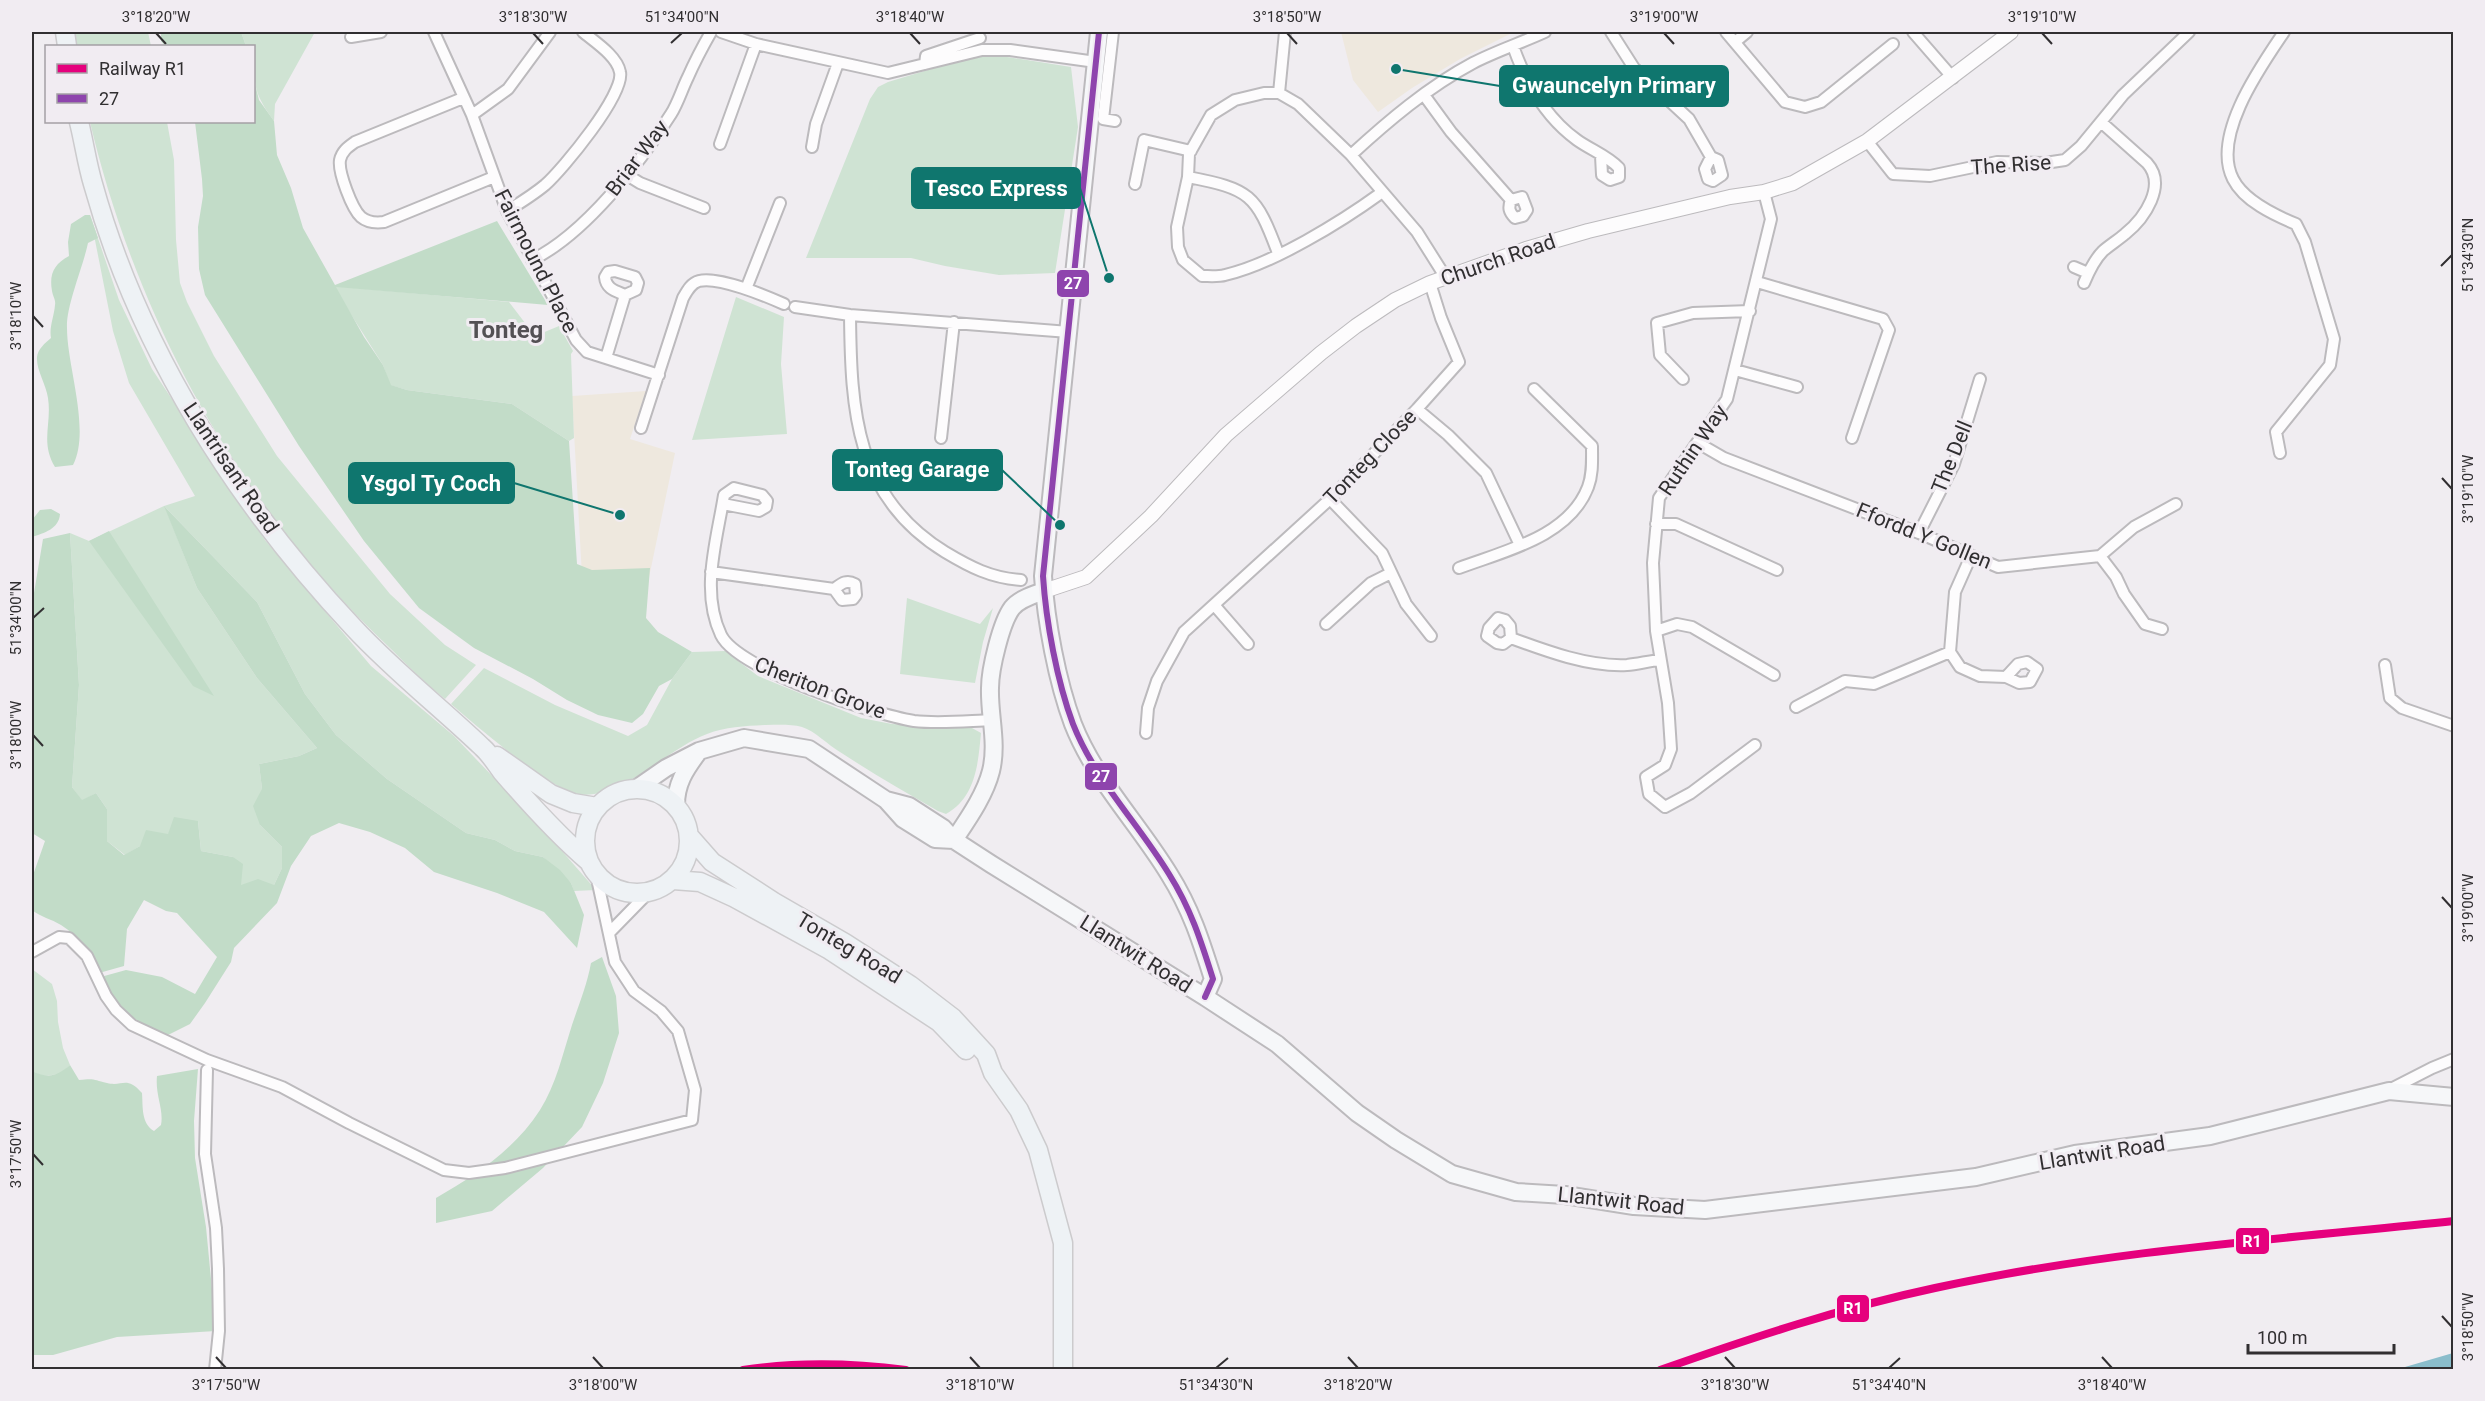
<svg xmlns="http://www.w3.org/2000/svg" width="2485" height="1401" font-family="Roboto,sans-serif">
	<rect width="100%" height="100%" fill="#f0edf1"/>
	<path fill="#eee8de" d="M1341,32H1514L1460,59L1412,88L1378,112L1353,80Z
		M646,391L630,439L675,453L643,606L582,576L572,396Z"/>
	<path fill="#cfe3d3" d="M74,32H148L151,46H76Z
		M241,32H315L275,104L274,121C252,91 254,83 254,46H246Z
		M995,55L1071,67L1078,127L1055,273L999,275L945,266L911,258H806L870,99L878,87L888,82L961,60Z
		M90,122H167L174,160L176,240L180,283L187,302L214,356L277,456L390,594L445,645L476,665L445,699C426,684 409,667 392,650C241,509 137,322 90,122Z
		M90,215L119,300L152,369L265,540L371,666L454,736L541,827L596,890L574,891L571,883L543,857L515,851L495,840L466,833L387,779L336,735L305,694L257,602L165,507L197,588L257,678L317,748L299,756L259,764L262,789L260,825L282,847V868L274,885L240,886L233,857L201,851L198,821L140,846L125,855L107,841V809L96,793L82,801L72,787L79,685L70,533L89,541L164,506L195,496L129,383L113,331Z
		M333,286L509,302L535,336L559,326L573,351L571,354L574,438L569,441L512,404L407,390L390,385L383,365Z
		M736,297L784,317L781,364L787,434L692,440Z
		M907,598L980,624L993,608L983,642L975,683L900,674Z
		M725,651L758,676L861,718L892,724L972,728L981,733C978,764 976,797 946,814L938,811C905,792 872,773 840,752C828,745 815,731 802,727C791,724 777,725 766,725C746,726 726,727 707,734C668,748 621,801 577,794C550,789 474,724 451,704L484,668L555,705L628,736L647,725L672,679L692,652Z
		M32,969L52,984L57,1001L58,1022L63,1048L70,1065L61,1074L42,1076L32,1071Z"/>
	<path fill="#c2dcc8" d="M161,32H241L246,46H165L161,41Z
		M254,80L259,100L274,121L277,155L291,188L303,228L335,285L497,221L548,305L336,287L364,337L383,365L391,385L407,390L512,404L569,441L577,564L592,570L650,568L646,618L658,632L692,652L672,679L659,686L643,714L632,723L598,715L567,700L533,679L474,648L419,608L364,541L299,446L205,295L199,269L198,227L203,196L202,179L195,122H254Z
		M85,215H90L98,238L88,243C83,267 66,306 67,328C67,367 91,430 73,465L55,467C40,442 52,424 48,398C46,384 36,370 37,357C38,349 45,343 51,338C49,327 54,317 55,305C56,300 53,297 52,291C49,274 54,264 69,256L68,242L71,224Z
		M164,506L257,602L305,694L336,735L387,779L466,833L495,840L515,851L543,857L560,870L571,883L584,915L577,948L544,912L497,893L434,872L405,848L370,832L339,823L311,836L291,866L277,903L234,948L231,962L205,1003L190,1024L166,1036L124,1020L97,978L126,970L162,977L195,994L217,957L177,913L166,911L144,900L127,929L124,966L99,973C91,954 79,936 61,925C51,919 41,917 32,910V878L45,841L32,833V810L34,802L32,797V605L43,539L70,533L79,685L72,787L82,800L96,793L107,809V841L124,855L140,846L146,830L168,834L174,817L198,821L201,851L233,857L243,864L241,885L258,879L274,885L282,868V847L260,825L253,806L262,789L259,764L299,756L317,748L257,678L197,588Z
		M51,509L60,514C59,529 44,533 32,537V520L40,510Z
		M109,531L214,696L193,686L89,541Z
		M602,957L616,996L619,1033L603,1083L582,1127L543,1168L492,1211L436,1223V1198C475,1176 515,1149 540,1110C556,1085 563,1053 572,1025C579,1004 587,985 591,963Z
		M70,1065L79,1080C95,1078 94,1080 107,1083C123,1087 126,1075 142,1093C143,1107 141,1123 154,1131L161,1125C164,1109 155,1095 157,1076L198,1069L194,1121L195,1158L206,1227L216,1331L117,1337L53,1355H32V1071C49,1079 57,1076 70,1065Z"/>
	<path fill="#8abdcb" d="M2453,1353V1369H2380L2405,1367Z"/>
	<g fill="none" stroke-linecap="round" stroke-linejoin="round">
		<g stroke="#bcbabd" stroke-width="14">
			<path id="minor" d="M434,32L472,115L507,211L576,340L587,352L659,375
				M721,32L756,44L888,73L982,50H1010L1096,62
				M1113,32L1103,119L1115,121
				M1611,32L1634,68L1689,119L1711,157L1718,160L1722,175L1713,181L1708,179L1705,169L1711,157
				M1726,32L1785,102L1805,107L1821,102L1893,44
				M1913,32L1953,78
				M351,37L381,32
				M1735,42L1747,32
				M1513,46C1526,83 1545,117 1577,140C1591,150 1608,156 1619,168V177L1610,180L1602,175L1601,156
				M925,64L926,56L980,38
				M1279,93L1285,32
				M1424,95L1451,132L1511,200L1522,197L1527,210L1523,216L1515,218C1509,212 1508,208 1511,200
				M463,98L355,142C348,147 342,151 340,160C338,172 352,209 361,217C368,223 376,223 384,222L494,177
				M472,115L508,89L550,32
				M1867,141L1893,174L1930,176L1997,162L2045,163L2065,160L2081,146L2123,95L2189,32
				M720,144L756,44
				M812,147L816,124L838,63
				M1351,155C1388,121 1428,87 1473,63C1496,51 1521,43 1545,32
				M627,175L640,183L704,208
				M1188,177C1250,189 1256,194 1278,253
				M1135,184L1144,140L1191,151
				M1381,193C1341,222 1273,264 1225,275C1218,277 1209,276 1202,276L1183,260L1178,247L1177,227L1188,177L1189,154L1211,115L1235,100L1264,93H1279L1298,104L1351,155L1417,232L1446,278
				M507,211C520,203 533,195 545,185C563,169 625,94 620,72C617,56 595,42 583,32
				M532,260C585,234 640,163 671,114C678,103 682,89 688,77C695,61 703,46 711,32
				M2074,267L2088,273
				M1757,282L1883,319L1889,330L1852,438
				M2084,283C2089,271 2094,260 2103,251C2110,245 2118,240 2125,234C2145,218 2167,185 2147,163L2101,122
				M746,289L780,203
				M795,307L850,315L1069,332
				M850,315C851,410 855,497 945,552C970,567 991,578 1021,580
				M606,358L625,295L636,290L638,283L635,277L615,271L608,272L605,277C606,289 616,291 625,295
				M1735,370L1797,387
				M1683,379L1660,355L1657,323L1693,313L1750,311
				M1417,409L1448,435L1486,473L1520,545
				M641,428L683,298C687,291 691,283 699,281C718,276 766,296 784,304
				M941,438L954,322
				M1698,443L1724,458L1919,533L1998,567L2100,556L2116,577L2124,594L2145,624L2162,629
				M2280,453L2276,432L2330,365L2334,339L2305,242L2296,224C2274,215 2244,201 2233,179C2211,136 2261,66 2284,32
				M1330,499L1382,553L1406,604L1431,636
				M723,504L759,511L766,507L767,501L762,495L734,488L724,495C717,540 700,591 721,635C737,669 875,715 914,721C939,724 966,721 992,720
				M1656,524H1676L1777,570
				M1919,533L1954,464L1980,379
				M1971,556L1955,592L1950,652L1960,667L1980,676L2006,677L2019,683L2030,682L2037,669L2027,662L2018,664L2006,677
				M2100,556L2134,527L2176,504
				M1459,568C1504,551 1569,537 1588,487C1593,474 1592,460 1592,446L1534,389
				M711,572L834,589C841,584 846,579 855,584L856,595L853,599L842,600L834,589
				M1215,606L1248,644
				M1326,624L1371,583L1391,573
				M1656,631L1677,624L1692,627L1774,675
				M1511,638L1510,626L1505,620L1498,618L1489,628L1487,636L1497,643L1503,644L1511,638C1546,651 1589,667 1627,665C1638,664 1649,661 1660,660
				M2385,665L2390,698L2402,708L2454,726
				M1796,707L1845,681L1874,684L1950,652
				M1146,733L1148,708L1157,681L1184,632L1330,499L1417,409L1459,362L1441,318L1430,283
				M1755,745L1691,793L1665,807L1649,794L1646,777L1665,765L1671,749L1668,703L1656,631L1653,563L1659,498L1727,399L1771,219L1764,192
				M609,933L649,892
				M32,952L59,937L69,938L87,956L106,996L116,1010L132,1025L207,1060L282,1087L349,1123L444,1170L469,1173L505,1168L692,1120L695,1090L678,1031L661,1011L634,991L615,962L596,874
				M207,1070L205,1154L216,1228L218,1269L219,1331L215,1370
				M2389,1090L2432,1068L2454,1059"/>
		</g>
		<g stroke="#bcbabd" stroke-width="16">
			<path id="tertiary" d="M1044,591L1086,577L1151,516L1226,435L1321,353L1356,326L1395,300L1430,283L1526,249L1588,231L1730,197L1764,192L1793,183L1867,141L2011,32"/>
		</g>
		<g stroke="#bcbabd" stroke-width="20">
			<path id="secondary" d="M1099,32L1043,576C1046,622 1057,681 1073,724C1095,780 1138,823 1169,874C1191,909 1201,941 1213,979L1205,997
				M637,788L666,768L699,751L744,738L809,749L886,800L903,819L935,839L954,840
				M886,800L909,806L943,828L954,840L991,864L1205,997L1277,1044L1357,1113L1396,1140L1452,1174L1516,1192L1565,1195L1634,1206L1705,1210L1976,1177L2075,1154L2210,1136L2389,1091L2454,1097
				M676,805C676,784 685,770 697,754
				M954,840C968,819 985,795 991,771C998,743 989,715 990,688C990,669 1001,623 1012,608C1019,599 1033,595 1044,591"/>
		</g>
		<g stroke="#cccbcd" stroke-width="21">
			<path id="primary" d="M65,32L67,46
				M79,122C84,142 87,164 93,184C139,350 237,504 354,628C394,671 440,707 482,747C490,754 496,764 502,772C527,801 560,837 588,861
				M497,756L551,794L573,803L597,807
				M585 841a52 52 0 1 1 104 0a52 52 0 1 1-104 0Z
				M690,837L712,862L774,902L845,943L910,985L953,1018L986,1054L993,1073L1019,1110L1038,1150L1063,1243V1370
				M673,880L700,882L735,898L828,949L939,1022L966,1050"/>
		</g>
		<use href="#minor" stroke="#fdfcfd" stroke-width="10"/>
		<use href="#tertiary" stroke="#fdfcfd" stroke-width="14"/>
		<use href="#secondary" stroke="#f6f7f9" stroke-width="16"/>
		<use href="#primary" stroke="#eef2f5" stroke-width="18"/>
		<g stroke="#f1ecf2" stroke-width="10">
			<path id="bus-1" d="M1099,32L1043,576C1046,622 1057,681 1073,724C1095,780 1138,823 1169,874C1191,909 1201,941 1213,979L1205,997"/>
		</g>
		<use href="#bus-1" stroke="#8e44ad" stroke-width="6"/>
		<g stroke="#f1ecf2" stroke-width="12">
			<path id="rail-1" d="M743,1370C795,1362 853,1363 906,1370
				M1660,1370C1751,1338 1841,1308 1935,1288C2105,1251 2280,1239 2454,1221"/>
		</g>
		<use href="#rail-1" stroke="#e5007d" stroke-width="8"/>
	</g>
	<path fill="none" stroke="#312f31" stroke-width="2" d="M156,33L166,44M533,33L543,44M910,33L920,44M1287,33L1297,44M1664,33L1674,44M2042,33L2052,44M671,43L682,33M2441,266L2452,255M33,316L43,327M2442,478L2452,489M33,618L44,608M33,735L43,746M2442,897L2452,908M33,1154L43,1165M2442,1316L2452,1327M216,1357L226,1368M593,1357L603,1368M970,1357L980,1368M1348,1357L1358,1368M1725,1357L1735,1368M2102,1357L2112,1368M1216,1368L1228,1358M1889,1368L1900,1358"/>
	<g text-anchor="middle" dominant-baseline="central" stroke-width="6" stroke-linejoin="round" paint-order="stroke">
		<g font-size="21" fill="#312f31" stroke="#f1ecf2">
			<text transform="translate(637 158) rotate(-53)">Briar Way</text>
			<text transform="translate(2011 165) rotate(-4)">The Rise</text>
			<text transform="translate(1498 260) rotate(-19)">Church Road</text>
			<text transform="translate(536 261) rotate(63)">Fairmound Place</text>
			<text transform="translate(1693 450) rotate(-56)">Ruthin Way</text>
			<text transform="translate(1370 457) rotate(-46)">Tonteg Close</text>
			<text transform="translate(1952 457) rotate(-68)">The Dell</text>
			<text transform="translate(231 468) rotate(56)">Llantrisant Road</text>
			<text transform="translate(1924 536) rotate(22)">Ffordd Y Gollen</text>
			<text transform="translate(820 688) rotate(21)">Cheriton Grove</text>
			<text transform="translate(849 948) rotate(31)">Tonteg Road</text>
			<text transform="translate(1136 954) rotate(32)">Llantwit Road</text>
			<text transform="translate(2102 1153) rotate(-9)">Llantwit Road</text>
			<text transform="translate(1621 1201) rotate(6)">Llantwit Road</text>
		</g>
		<g font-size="24" font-weight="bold" fill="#535054" stroke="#f1ecf2">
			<text x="506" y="330">Tonteg</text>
		</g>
	</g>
	<path fill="none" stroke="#0f766e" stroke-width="2" d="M1396 69L1500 86M1109 278L1080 188M1060 525L1002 470M620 515L514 483"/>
	<g fill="#0f766e" stroke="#f1ecf2" stroke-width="2">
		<circle cx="1396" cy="69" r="6"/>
		<circle cx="1109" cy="278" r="6"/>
		<circle cx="1060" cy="525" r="6"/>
		<circle cx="620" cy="515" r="6"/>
	</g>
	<g fill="#0f766e" stroke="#0f766e" stroke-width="2">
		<rect x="1500" y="66" width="228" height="40" rx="6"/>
		<rect x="912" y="168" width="168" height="40" rx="6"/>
		<rect x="833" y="450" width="169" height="40" rx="6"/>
		<rect x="349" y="463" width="165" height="40" rx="6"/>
	</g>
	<g font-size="22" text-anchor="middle" font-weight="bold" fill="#fff">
		<text x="1614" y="93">Gwauncelyn Primary</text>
		<text x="996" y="196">Tesco Express</text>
		<text x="917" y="477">Tonteg Garage</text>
		<text x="431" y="491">Ysgol Ty Coch</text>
	</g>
	<g stroke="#f1ecf2" stroke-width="2">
		<rect x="1056" y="269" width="34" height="29" rx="6" fill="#8e44ad"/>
		<rect x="1084" y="762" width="34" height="29" rx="6" fill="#8e44ad"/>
		<rect x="2235" y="1227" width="35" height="28" rx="6" fill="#e5007d"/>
		<rect x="1836" y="1294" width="34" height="29" rx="6" fill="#e5007d"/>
	</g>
	<g font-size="16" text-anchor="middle" font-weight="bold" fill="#fff">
		<text x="1073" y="289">27</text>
		<text x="1101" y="782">27</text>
		<text x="2252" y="1247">R1</text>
		<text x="1853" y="1314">R1</text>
	</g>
	<rect width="2485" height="1401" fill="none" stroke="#f1ecf2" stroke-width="66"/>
	<rect x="45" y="45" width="210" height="78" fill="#f1ecf2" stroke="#a4a0a5" stroke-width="1.5"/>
	<rect x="57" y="64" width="30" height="9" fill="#e5007d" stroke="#a4a0a5" stroke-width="1.5"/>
	<text x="99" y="75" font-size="18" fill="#312f31">Railway R1</text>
	<rect x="57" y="94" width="30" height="9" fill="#8e44ad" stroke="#a4a0a5" stroke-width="1.5"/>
	<text x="99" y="105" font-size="18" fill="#312f31">27</text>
	<path d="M2248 1344v9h146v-9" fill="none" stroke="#312f31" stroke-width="3"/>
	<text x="2257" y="1344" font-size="18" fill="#312f31" stroke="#f1ecf2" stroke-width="4.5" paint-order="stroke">100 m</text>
	<rect x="33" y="33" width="2419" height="1335" fill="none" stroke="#312f31" stroke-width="2"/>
	<g font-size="15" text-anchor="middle" fill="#312f31">
		<text x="156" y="22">3°18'20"W</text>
		<text x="533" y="22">3°18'30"W</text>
		<text x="682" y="22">51°34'00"N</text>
		<text x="910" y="22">3°18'40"W</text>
		<text x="1287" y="22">3°18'50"W</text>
		<text x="1664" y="22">3°19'00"W</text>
		<text x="2042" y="22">3°19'10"W</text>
		<text transform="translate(2468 255) rotate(-90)" y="5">51°34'30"N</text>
		<text transform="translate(16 316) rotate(-90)" y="5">3°18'10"W</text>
		<text transform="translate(2468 489) rotate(-90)" y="5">3°19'10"W</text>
		<text transform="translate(16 618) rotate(-90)" y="5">51°34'00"N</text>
		<text transform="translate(16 735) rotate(-90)" y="5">3°18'00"W</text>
		<text transform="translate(2468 908) rotate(-90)" y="5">3°19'00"W</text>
		<text transform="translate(16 1154) rotate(-90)" y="5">3°17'50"W</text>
		<text transform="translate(2468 1327) rotate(-90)" y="5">3°18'50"W</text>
		<text x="226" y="1390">3°17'50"W</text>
		<text x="603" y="1390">3°18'00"W</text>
		<text x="980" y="1390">3°18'10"W</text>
		<text x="1216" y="1390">51°34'30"N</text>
		<text x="1358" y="1390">3°18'20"W</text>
		<text x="1735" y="1390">3°18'30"W</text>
		<text x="1889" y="1390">51°34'40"N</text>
		<text x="2112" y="1390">3°18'40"W</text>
	</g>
</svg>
